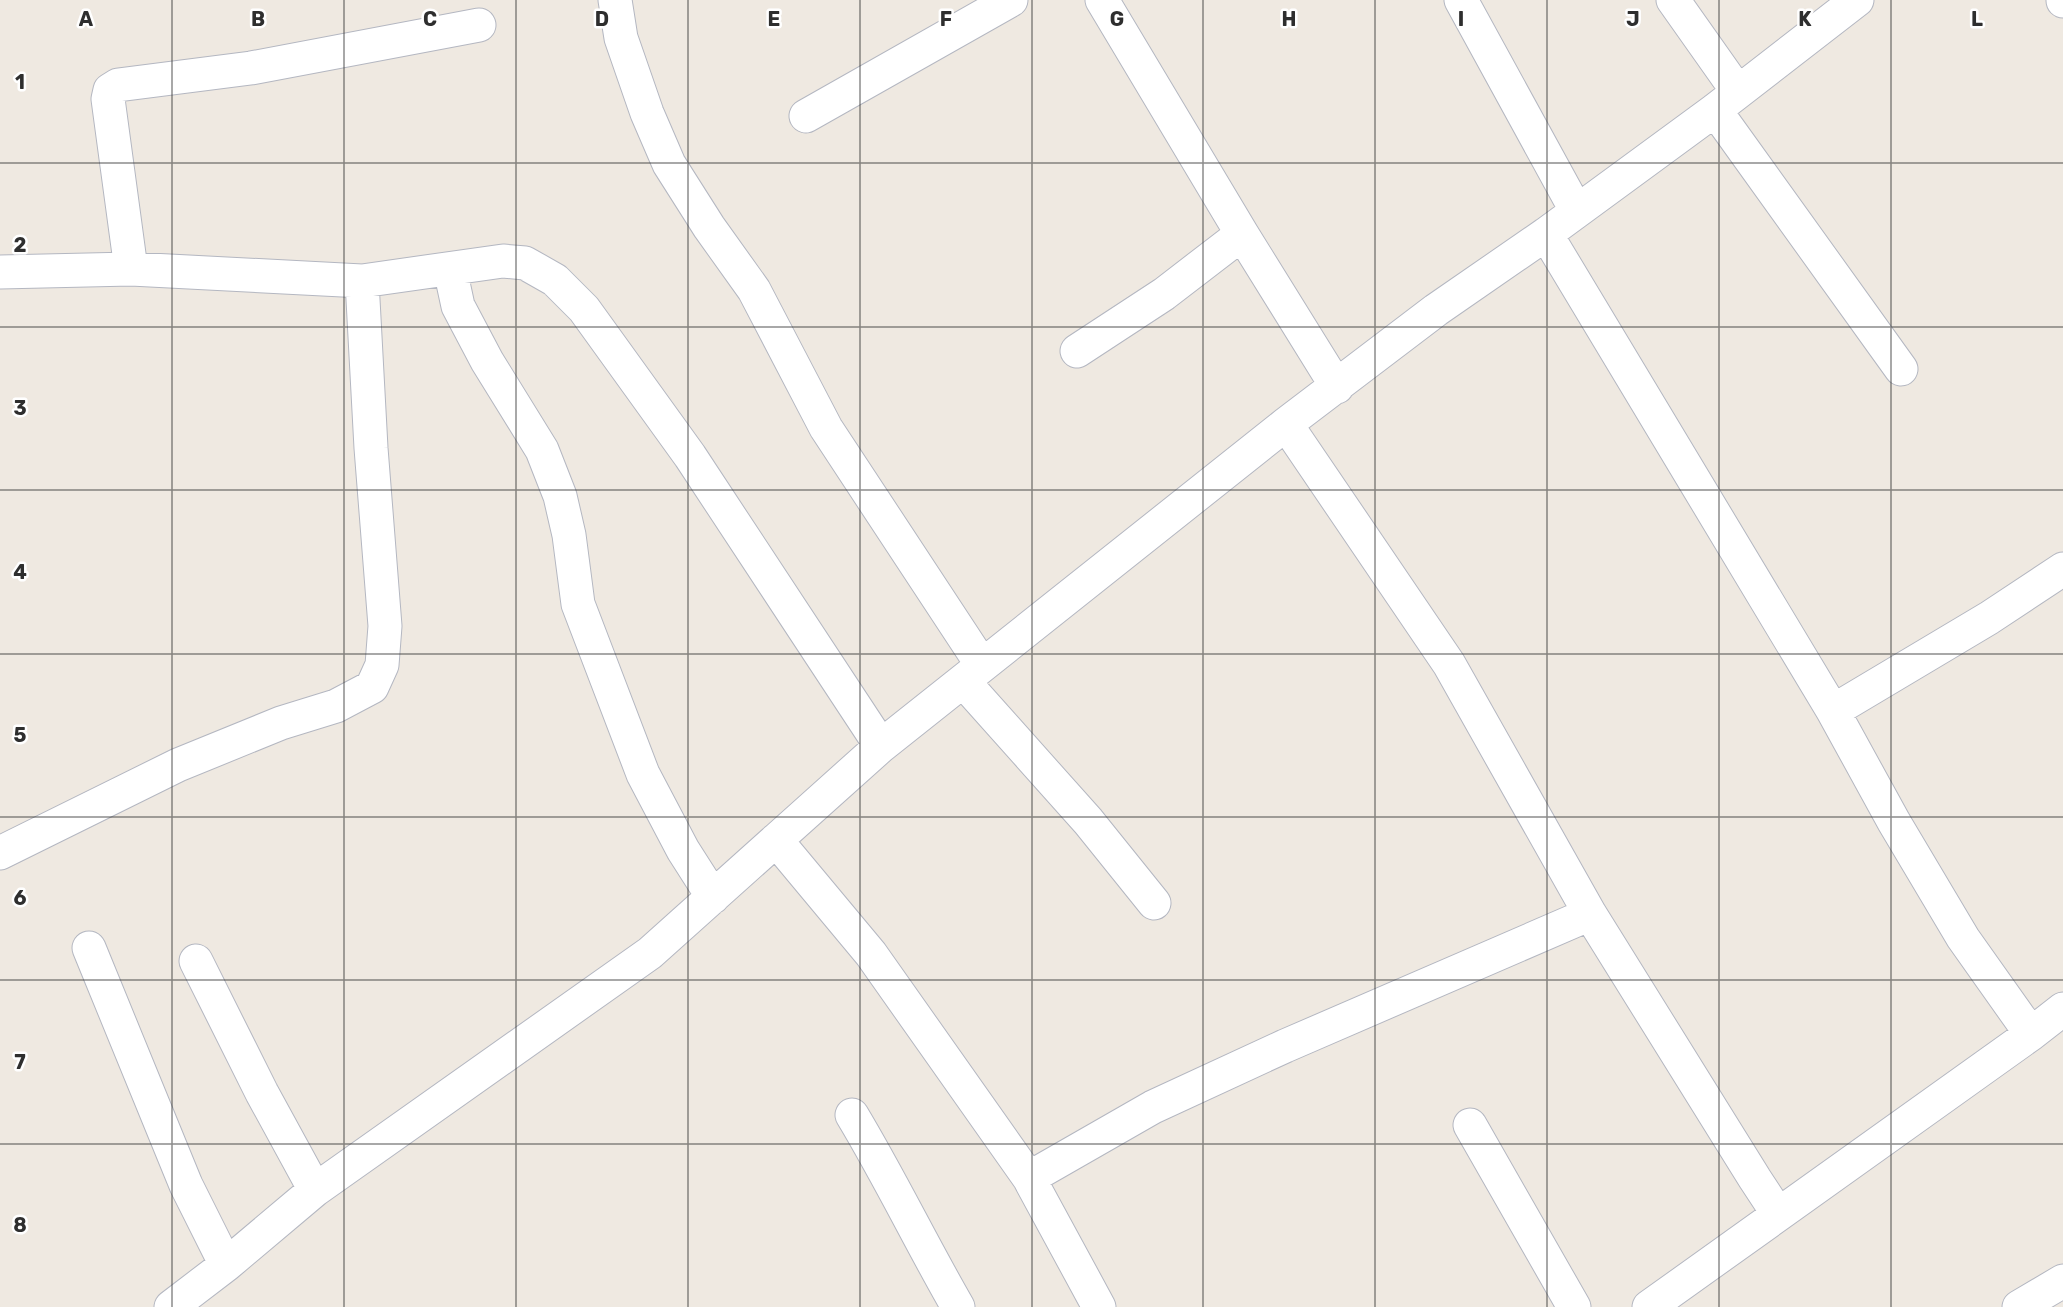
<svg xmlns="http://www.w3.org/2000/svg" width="2063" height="1307" font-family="Rubik,sans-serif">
	<rect width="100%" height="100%" fill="#efe9e1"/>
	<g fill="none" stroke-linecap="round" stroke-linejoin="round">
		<g stroke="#b4b7c1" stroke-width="35">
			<path id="street" d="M615,0L621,38L647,113L669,164L709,227L754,290L826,428L982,665
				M1102,0L1242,234L1337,387
				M1461,0L1576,210
				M1673,0L1738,92
				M2063,0V1
				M1715,110L1901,369
				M806,116L1011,0
				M1546,234L1833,711L1894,822L1963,938L2031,1034
				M131,269L108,99L110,90L118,85L251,68L479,25
				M450,269L458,306L487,361L542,450L560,496L569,535L578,604L643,774L683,850L713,897
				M0,272L131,269L362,281L503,261L525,263L555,280L584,309L690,456L881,746
				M1077,351L1164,294L1242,234
				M1286,424L1449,664L1590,914L1755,1179L1778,1214
				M963,681L1088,821L1154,903
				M1833,711L1989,618L2063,569
				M776,840L871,954L1029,1178L1099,1307
				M0,853L178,765L281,723L336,706L372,687L382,665L385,626L371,448L362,281
				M89,948L186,1185L226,1265
				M196,961L262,1093L315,1190
				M852,1115C890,1178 921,1243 958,1307
				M1470,1125L1574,1307
				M1029,1178L1153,1107L1285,1046L1590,914
				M171,1307L226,1265L315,1190L650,953L881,746L1286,424L1436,310L1546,234L1715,110L1857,0
				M1649,1307L2031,1034L2063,1009
				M2019,1307L2063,1281"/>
		</g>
		<use href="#street" stroke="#fff" stroke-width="33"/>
	</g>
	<path fill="none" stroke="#2e2e2e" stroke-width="1.5" stroke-opacity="0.55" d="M172,0V1307M344,0V1307M516,0V1307M688,0V1307M860,0V1307M1032,0V1307M1203,0V1307M1375,0V1307M1547,0V1307M1719,0V1307M1891,0V1307M0,163H2063M0,327H2063M0,490H2063M0,654H2063M0,817H2063M0,980H2063M0,1144H2063"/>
	<g font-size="20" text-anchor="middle" font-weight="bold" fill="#2e2e2e" stroke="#fff" stroke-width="5" stroke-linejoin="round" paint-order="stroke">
		<text x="86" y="26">A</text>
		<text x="258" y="26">B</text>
		<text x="430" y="26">C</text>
		<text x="602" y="26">D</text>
		<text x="774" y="26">E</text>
		<text x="946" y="26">F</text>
		<text x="1117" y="26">G</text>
		<text x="1289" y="26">H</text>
		<text x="1461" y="26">I</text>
		<text x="1633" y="26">J</text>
		<text x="1805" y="26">K</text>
		<text x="1977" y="26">L</text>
		<text x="20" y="89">1</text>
		<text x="20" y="252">2</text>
		<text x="20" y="415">3</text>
		<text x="20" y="579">4</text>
		<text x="20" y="742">5</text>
		<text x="20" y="905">6</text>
		<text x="20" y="1069">7</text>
		<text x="20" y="1232">8</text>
	</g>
</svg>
